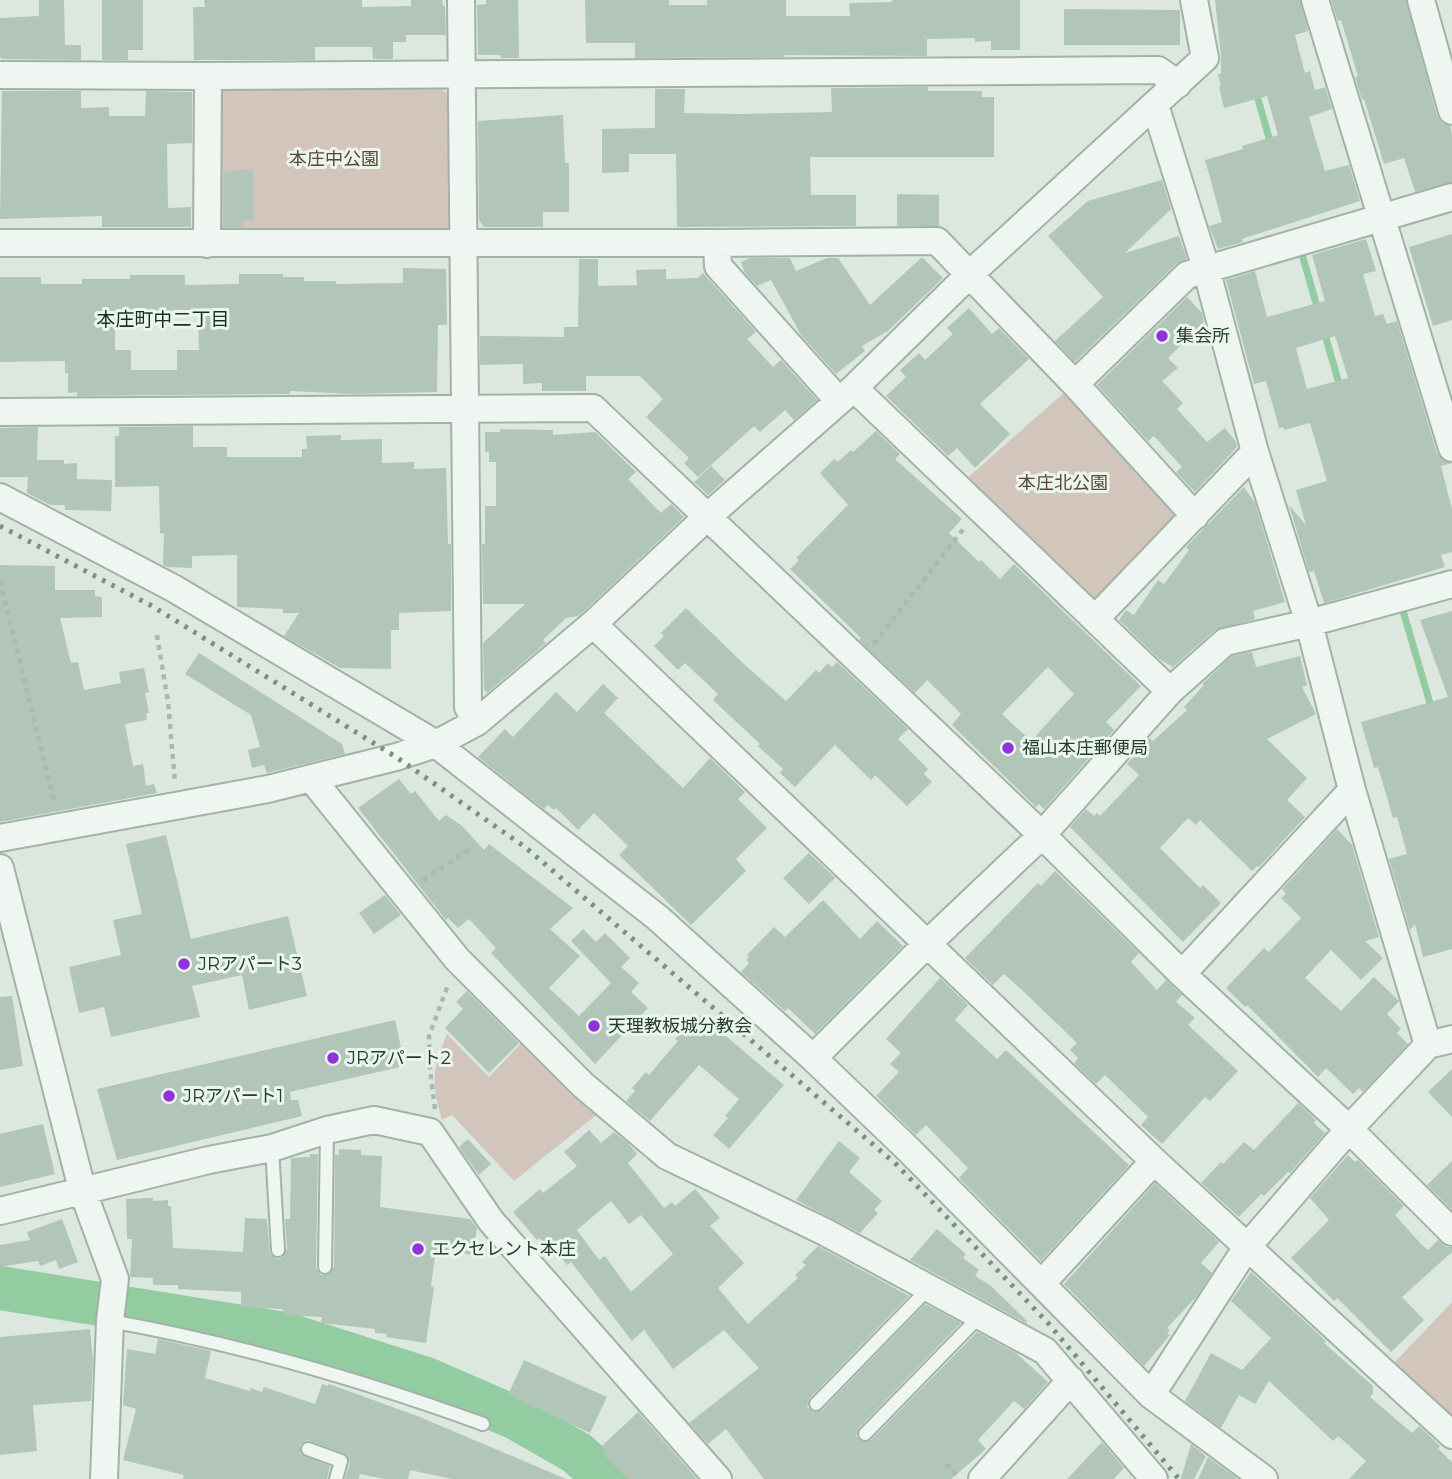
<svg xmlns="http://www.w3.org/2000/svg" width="1452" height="1479" font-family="Montserrat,'Noto Sans JP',sans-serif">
	<rect width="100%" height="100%" fill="#dce8df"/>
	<path fill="#d2c6bc" d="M224,85H436L447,93L452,222L445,233L217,232L216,100Z
		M1067,390L1186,515L1103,601L1090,602L965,480Z
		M447,1034L489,1077L527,1037L599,1113L514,1181L452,1115L442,1120C431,1081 432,1072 447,1034Z
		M1452,1302V1418L1394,1363Z"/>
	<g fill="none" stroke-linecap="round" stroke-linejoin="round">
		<path stroke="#92cca0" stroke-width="7" d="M1256,92L1271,145
			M1300,247L1318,310
			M1324,331L1340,387
			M1401,604L1432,710"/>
		<path stroke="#92cca0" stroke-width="44" d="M0,1288L285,1334L426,1379L516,1418L577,1453L606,1479"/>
	</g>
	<path fill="#b2c5b9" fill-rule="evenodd" d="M39,0H64L65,45H81V60L2,59L0,57V18L39,16Z
		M102,0H143V50H128V60H102Z
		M204,0H362V7L411,6V0H442L443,6H445L446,35H406V42H393V59H373L372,47H315V60H194L193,7H205Z
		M486,0H518L519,58H501L500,55H478L477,5L486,4Z
		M585,0H669V5H707V0H786V16H850L849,3L892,2V0H1020V50H991V41L975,42V38L927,39V56L784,55L785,57L635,58V43H586Z
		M1215,0H1300L1308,31L1295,35L1305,73L1310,71L1315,90L1325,87L1332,109L1309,117L1325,171L1349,165L1360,201L1242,239L1243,242L1218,249L1209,226L1222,222L1205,160L1243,149L1242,146L1278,135L1267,96L1224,108L1219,87L1221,86L1218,74H1221V56Z
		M1331,0H1406L1437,115L1442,123L1450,126L1452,134V182L1415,192L1404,158L1384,164L1364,99L1362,100L1355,77L1358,76L1341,20L1338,21Z
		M1064,9L1180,10V45H1064Z
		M928,87V91H982V97H994V157H810L811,195H856V226L677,227L676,154H629V172L602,173V129L655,128V89H685L684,113L739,114L832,112L831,88Z
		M2,91H81V108L109,107V116H145L146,91L192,92V143L167,144L168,208L191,207V227H102V216L0,219Z
		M563,115L565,163H569V212H543V227H484L479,220L478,121Z
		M253,169L254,220H243V227H223L224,173H231V170Z
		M1162,180L1171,209L1125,253L1179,236L1187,259L1176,264L1075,362L1055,341L1103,297L1048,236L1088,201Z
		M897,194L939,195V226H897Z
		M1452,234V320L1433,326L1409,247Z
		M1366,239L1376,271L1363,274L1375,316L1383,314L1387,324L1397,321L1437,453L1442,460L1452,463L1441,466L1452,509V552L1441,555L1445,567L1324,603L1314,571L1309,572L1289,505L1306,525L1296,490L1327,481L1310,423L1284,430L1283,427L1279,428L1266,381L1254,384L1226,280L1255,271L1267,317L1325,301L1312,255ZM1335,336L1348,378L1307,389L1296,348Z
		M922,257L943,278L888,331L862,346L865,351L836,374L801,335L771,280L757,286L745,273L741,262L750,258H790L796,271L827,258H838L870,305Z
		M579,259H598V286L637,285L636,270L666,269V279L698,278L703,273L756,332L747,339L773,367L781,360L817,400L794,420L785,410L760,432L754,426L698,477L684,463L689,458L646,417L663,399L640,376H586V391H542V383L523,384V364L480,365V336L564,337V327H578Z
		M403,268L446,269L447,325H438L437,392L352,394L290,391V394L77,396V392L68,393V373H65V361L0,362V277H41V284H82V279H130V275H185V285L239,284V274H283V277H304V281H336V284L403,283ZM115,312H198L199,350H177V370H131V350H115Z
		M1187,297L1202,313L1204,322L1168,358L1178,368L1162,381L1183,403L1177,409L1207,442L1225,428L1236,442L1237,447L1195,492L1176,472L1182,467L1154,436L1148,441L1097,385Z
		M969,308L992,334L999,328L1029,359L980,404L1010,434L975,468L957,448L948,456L886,396L906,377L900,370L919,353L925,360L953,334L947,328Z
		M193,426V447H227V457H302V449H307L306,436L341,435V440L382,439V463L414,462V469L446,468L448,544H451V611L399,613V630H391V669L340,668L284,636L299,613H283V609L237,607V555L192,556V568L168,567L163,565L164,534L160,533L159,486L115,487V436H119V427Z
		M38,427L37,460H64V464L77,463V479L112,480L111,511L65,510V505H50L27,493L28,477H0V428Z
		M500,429L553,430V435L595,432L636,472L628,479L661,513L671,504L684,517L583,612L578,616L566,618L543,640L546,643L487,693L484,690L483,643L525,604H483L482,544H485V506H496V462H489V452H485V432H500Z
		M876,431L900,454L895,459L962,519L949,533L979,562L981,560L1000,579L1014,564L1141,686L1106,722L1114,730L1044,809L1039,804L1036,807L952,725L961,714L927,680L915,693L859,640L861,638L790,569L799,560L796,558L848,505L820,473L834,459L838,462L851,450L853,452ZM1048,667L1074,694L1031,741L1002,714Z
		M711,466L725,480L708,495L694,482Z
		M1244,487L1255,503L1285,602L1253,611L1255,619L1215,630L1173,667L1159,659L1119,620L1126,610L1134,615L1158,580L1164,584L1189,550L1186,547Z
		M0,565L55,566V590H95V596L102,597V617L60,618L71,663L78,662L84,690L121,683L119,672L144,668L149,692L145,693L149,713H146L147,720L125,724L133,766L143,764L146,786L154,784L157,793L0,822Z
		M686,608L745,665L786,701L816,670L819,673L828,663L832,667L837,662L908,729L898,739L928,769L924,774L932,782L907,806L875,775L871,780L835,745L795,787L780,773L783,769L758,746L760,744L713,700L718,694L685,663L678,670L654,646L664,636L661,633Z
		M1452,611V949L1423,957L1415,924L1410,930L1389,859L1407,854L1397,817L1393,818L1378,767L1374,768L1361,722L1448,697L1420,620Z
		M1252,652L1256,667L1300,656L1307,685L1302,687L1316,714L1267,739L1307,778L1287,800L1305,817L1259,867L1257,866L1252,871L1200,820L1196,825L1188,818L1160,848L1200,888L1203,885L1221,903L1183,942L1070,827L1086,809L1094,816L1097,813L1100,816L1139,775L1127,764L1149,738L1153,741L1187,710L1184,707L1204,685L1202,684L1232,656Z
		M199,653L342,744L345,754L267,773L264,765L252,768L248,750L260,747L251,715L185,674Z
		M603,684L618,698L604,713L683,788L710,758L745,792L738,799L767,828L736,859L746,871L691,925L619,855L628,846L594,813L578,830L556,808L554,810L548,805L544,809L478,757L505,729L513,737L556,692L577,712Z
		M399,779L411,794L415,791L439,821L446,815L462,826L484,850L489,844L573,908L550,929L580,956L549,988L579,1016L611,983L571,941L583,929L596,942L605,933L630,958L621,967L639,983L631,992L648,1008L595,1064L491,953L496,948L469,919L458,928L448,918L446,920L358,808Z
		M1337,829L1352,845L1379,937L1365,941L1383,958L1361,980L1331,950L1305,978L1341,1011L1374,977L1399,1001L1387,1014L1401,1029L1397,1033L1408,1044L1363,1092L1359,1088L1353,1094L1326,1068L1318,1077L1247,1005L1245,1007L1226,988L1264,948L1269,952L1301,918L1281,898L1286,894L1282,889Z
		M166,835L191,939L288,916L307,996L249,1010L242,975L192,986L200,1017L111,1037L104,1007L79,1013L69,967L121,955L113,920L142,914L126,844Z
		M809,853L835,878L809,904L783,878Z
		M1055,871L1139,953L1131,962L1157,990L1166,980L1182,995L1176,1002L1195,1018L1188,1025L1238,1071L1210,1101L1205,1097L1162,1144L1141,1125L1148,1117L1105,1075L1096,1084L1074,1063L1078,1058L1070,1050L1077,1043L1023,991L1004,974L993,985L965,958L1038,883L1041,886Z
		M385,895L401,915L374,934L359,913Z
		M823,900L860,939L877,921L903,946L815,1034L788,1008L785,1011L741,972L749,963L746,960L749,957L747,955L774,927L785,937Z
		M940,978L968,1005L955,1020L997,1059L1006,1050L1129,1165L1041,1261L959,1178L968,1168L926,1125L916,1135L876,1096L899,1072L890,1064L901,1053L886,1039Z
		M467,991L519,1043L489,1073L445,1028L463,1009L456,1002Z
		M12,996L23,1066L0,1070V997Z
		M701,1015L784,1085L729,1149L713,1135L728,1118L725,1116L739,1099L699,1065L650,1121L626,1101L635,1091L632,1088L646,1072L649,1075L678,1041L675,1039L688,1024L691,1027Z
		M395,1020L405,1066L290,1092L291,1100H298L302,1116L117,1160L97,1089Z
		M1452,1069V1117L1428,1092Z
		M1298,1103L1316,1120L1314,1123L1325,1133L1290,1173L1288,1172L1264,1196L1261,1194L1239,1217L1201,1183L1221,1162L1223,1164L1244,1142L1254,1150Z
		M43,1124L55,1174L0,1187V1134Z
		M589,1130L601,1143L614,1132L629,1144L637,1154L628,1163L664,1208L672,1202L675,1206L695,1189L720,1218L710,1226L744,1263L718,1288L748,1324L798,1278L795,1275L806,1265L802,1262L818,1246L909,1296L810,1398L807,1406L813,1412L822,1410L925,1304L961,1323L859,1428L856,1436L862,1442L871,1440L977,1332L1016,1353L1048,1382L1024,1409L1014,1401L978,1440L986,1449L951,1479H764L726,1429L708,1444L689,1423L759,1368L724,1330L673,1369L644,1330L632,1341L571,1262L567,1265L555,1249L551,1252L539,1238L537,1240L513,1212L540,1189L543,1193L577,1166L564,1152ZM611,1201L629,1224L641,1215L673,1254L631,1292L605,1256L599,1260L577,1230Z
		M468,1139L491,1164L479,1175L459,1147Z
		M839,1141L860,1158L849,1172L882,1201L874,1210L878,1213L860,1233L796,1200Z
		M339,1149L361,1150V1155L382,1156L380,1207L470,1219L477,1228L473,1255L436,1250L431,1286L434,1287L426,1343L386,1337L387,1334L375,1333V1329L321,1323L322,1317L283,1315V1309L241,1307V1292L178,1289V1285H153V1278L130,1277L132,1239H127L126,1199L153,1198V1201L168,1200V1206H171L173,1248L243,1252L245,1218L267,1219L270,1254L278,1259L283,1257L287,1249L285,1219H290L291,1158L310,1157V1154H318L316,1268L321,1275L330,1274L334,1267L335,1155H339Z
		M1348,1155L1355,1162L1358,1160L1404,1206L1395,1215L1421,1244L1428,1250L1438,1240L1447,1247H1452V1252L1402,1297L1424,1320L1391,1352L1337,1298L1334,1301L1291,1258L1329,1220L1310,1198Z
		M1452,1161V1210L1427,1185Z
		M1155,1183L1219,1242L1201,1263L1212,1273L1197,1296L1167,1328L1170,1330L1167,1333L1170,1335L1144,1366L1064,1284Z
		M62,1219L78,1262L59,1269L56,1260L40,1266L38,1261L0,1267V1245L30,1240L27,1232Z
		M937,1229L966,1254L963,1258L979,1270L975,1276L991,1286L1027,1321L1026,1323L910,1260Z
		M1251,1272L1326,1341L1324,1343L1373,1386V1393L1370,1397L1412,1433L1419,1426L1440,1446L1438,1449L1452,1462V1479H1349L1366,1461L1338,1436L1333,1441L1269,1381L1255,1404L1239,1395L1221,1428L1185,1401L1211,1353L1242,1370L1271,1338L1231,1301Z
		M90,1329L93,1360L91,1401L33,1405L37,1451L0,1455V1337Z
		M158,1339L211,1351L205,1378L250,1391V1388L262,1392L264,1387L315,1404L322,1384L328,1386L329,1384L420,1417L566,1479H452L410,1470L408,1479H384L360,1474L359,1479H345L350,1463L347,1455L307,1440L300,1445L301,1454L330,1466L327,1479H183L184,1475L123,1460L136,1409L123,1405L127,1349L155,1354Z
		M524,1360L607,1397L590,1433L508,1395Z
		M638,1412L697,1479H628L604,1455L607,1452L601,1447Z
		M1102,1442L1124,1468L1114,1479H1067Z
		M1191,1444L1206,1456L1194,1479H1181Z
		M1208,1457L1238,1479H1198Z"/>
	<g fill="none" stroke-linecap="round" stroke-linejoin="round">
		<g stroke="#a1b2a6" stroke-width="16">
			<path id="service" d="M272,1148L278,1250
				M325,1267L327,1130
				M110,1321C239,1344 359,1379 483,1424
				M816,1404L928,1289
				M865,1434L980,1316
				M308,1449L341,1461L336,1479"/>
		</g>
		<g stroke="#a1b2a6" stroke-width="30">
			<path id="minor" d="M461,0L468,707L477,722
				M1315,0L1452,448
				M1421,0L1452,111
				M0,75L208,76L1158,70L1178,84
				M1155,105L1206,268L1255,452L1309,623L1352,790L1428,1045
				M0,243H717L937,241L1075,384L1195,516
				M717,243L718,266L839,401
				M207,244L208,76
				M1075,384L1187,275L1452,197
				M854,388L1170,691
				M0,412L593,408L1042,835L1182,974L1349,1129L1452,1232
				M0,497L173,588L436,744L658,918L813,1058L909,1150L1151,1395L1264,1479
				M1095,619L1255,452
				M593,624L1154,1161L1452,1435
				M311,778L457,959L583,1085L667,1156L825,1232L1045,1351L1154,1479
				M0,838L268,789L396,757L436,744L477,722L593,624L707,517L854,388L970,274L1205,58L1194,0
				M0,868L82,1189L115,1279L110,1321L104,1479
				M1182,974L1352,790
				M813,1058L926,945L1042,835L1170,691L1225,642L1309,623L1452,584
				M0,1211L209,1160L272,1148L327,1130L374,1120L430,1132L491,1221L718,1479
				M1042,1283L1154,1161
				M1151,1395L1247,1247L1349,1129L1428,1045L1452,1039
				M982,1479L1071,1380"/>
		</g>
		<path stroke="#aab8af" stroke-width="4.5" stroke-dasharray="5 5" stroke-linecap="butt" d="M0,581L55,805
			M157,635L168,702L175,782
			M874,644L965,527
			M423,880L469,850
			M435,1109L430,1070L429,1036L448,985
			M946,1464L957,1476"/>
		<use href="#service" stroke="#eff6f1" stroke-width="12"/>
		<use href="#minor" stroke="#eff6f1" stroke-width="26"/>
		<path stroke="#74937e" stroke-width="5" stroke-dasharray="3.5 7" stroke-linecap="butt" d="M0,526L152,606L396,757L525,847L897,1165L1048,1323L1179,1479"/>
	</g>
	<g fill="#9232db" stroke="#ebf5ee" stroke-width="2.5">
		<circle cx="1162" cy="336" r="7"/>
		<circle cx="1008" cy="748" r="7"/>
		<circle cx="184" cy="964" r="7"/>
		<circle cx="594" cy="1026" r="7"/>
		<circle cx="333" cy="1058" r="7"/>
		<circle cx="169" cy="1096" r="7"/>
		<circle cx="418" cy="1249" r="7"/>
	</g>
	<g text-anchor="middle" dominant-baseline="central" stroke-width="6" stroke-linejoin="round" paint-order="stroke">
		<g font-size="18" fill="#5c4730" stroke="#ebf5ee">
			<text x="334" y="159">本庄中公園</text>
			<text x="1063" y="483">本庄北公園</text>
		</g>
		<g font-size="18" fill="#243f2e" stroke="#ebf5ee" text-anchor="start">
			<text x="1176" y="336">集会所</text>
			<text x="1022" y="748">福山本庄郵便局</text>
			<text x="198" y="964">JRアパート3</text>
			<text x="608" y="1026">天理教板城分教会</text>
			<text x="347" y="1058">JRアパート2</text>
			<text x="183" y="1096">JRアパート1</text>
			<text x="432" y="1249">エクセレント本庄</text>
		</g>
		<g font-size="19" fill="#172f20" stroke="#ebf5ee">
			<text x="163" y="319">本庄町中二丁目</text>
		</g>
	</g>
</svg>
